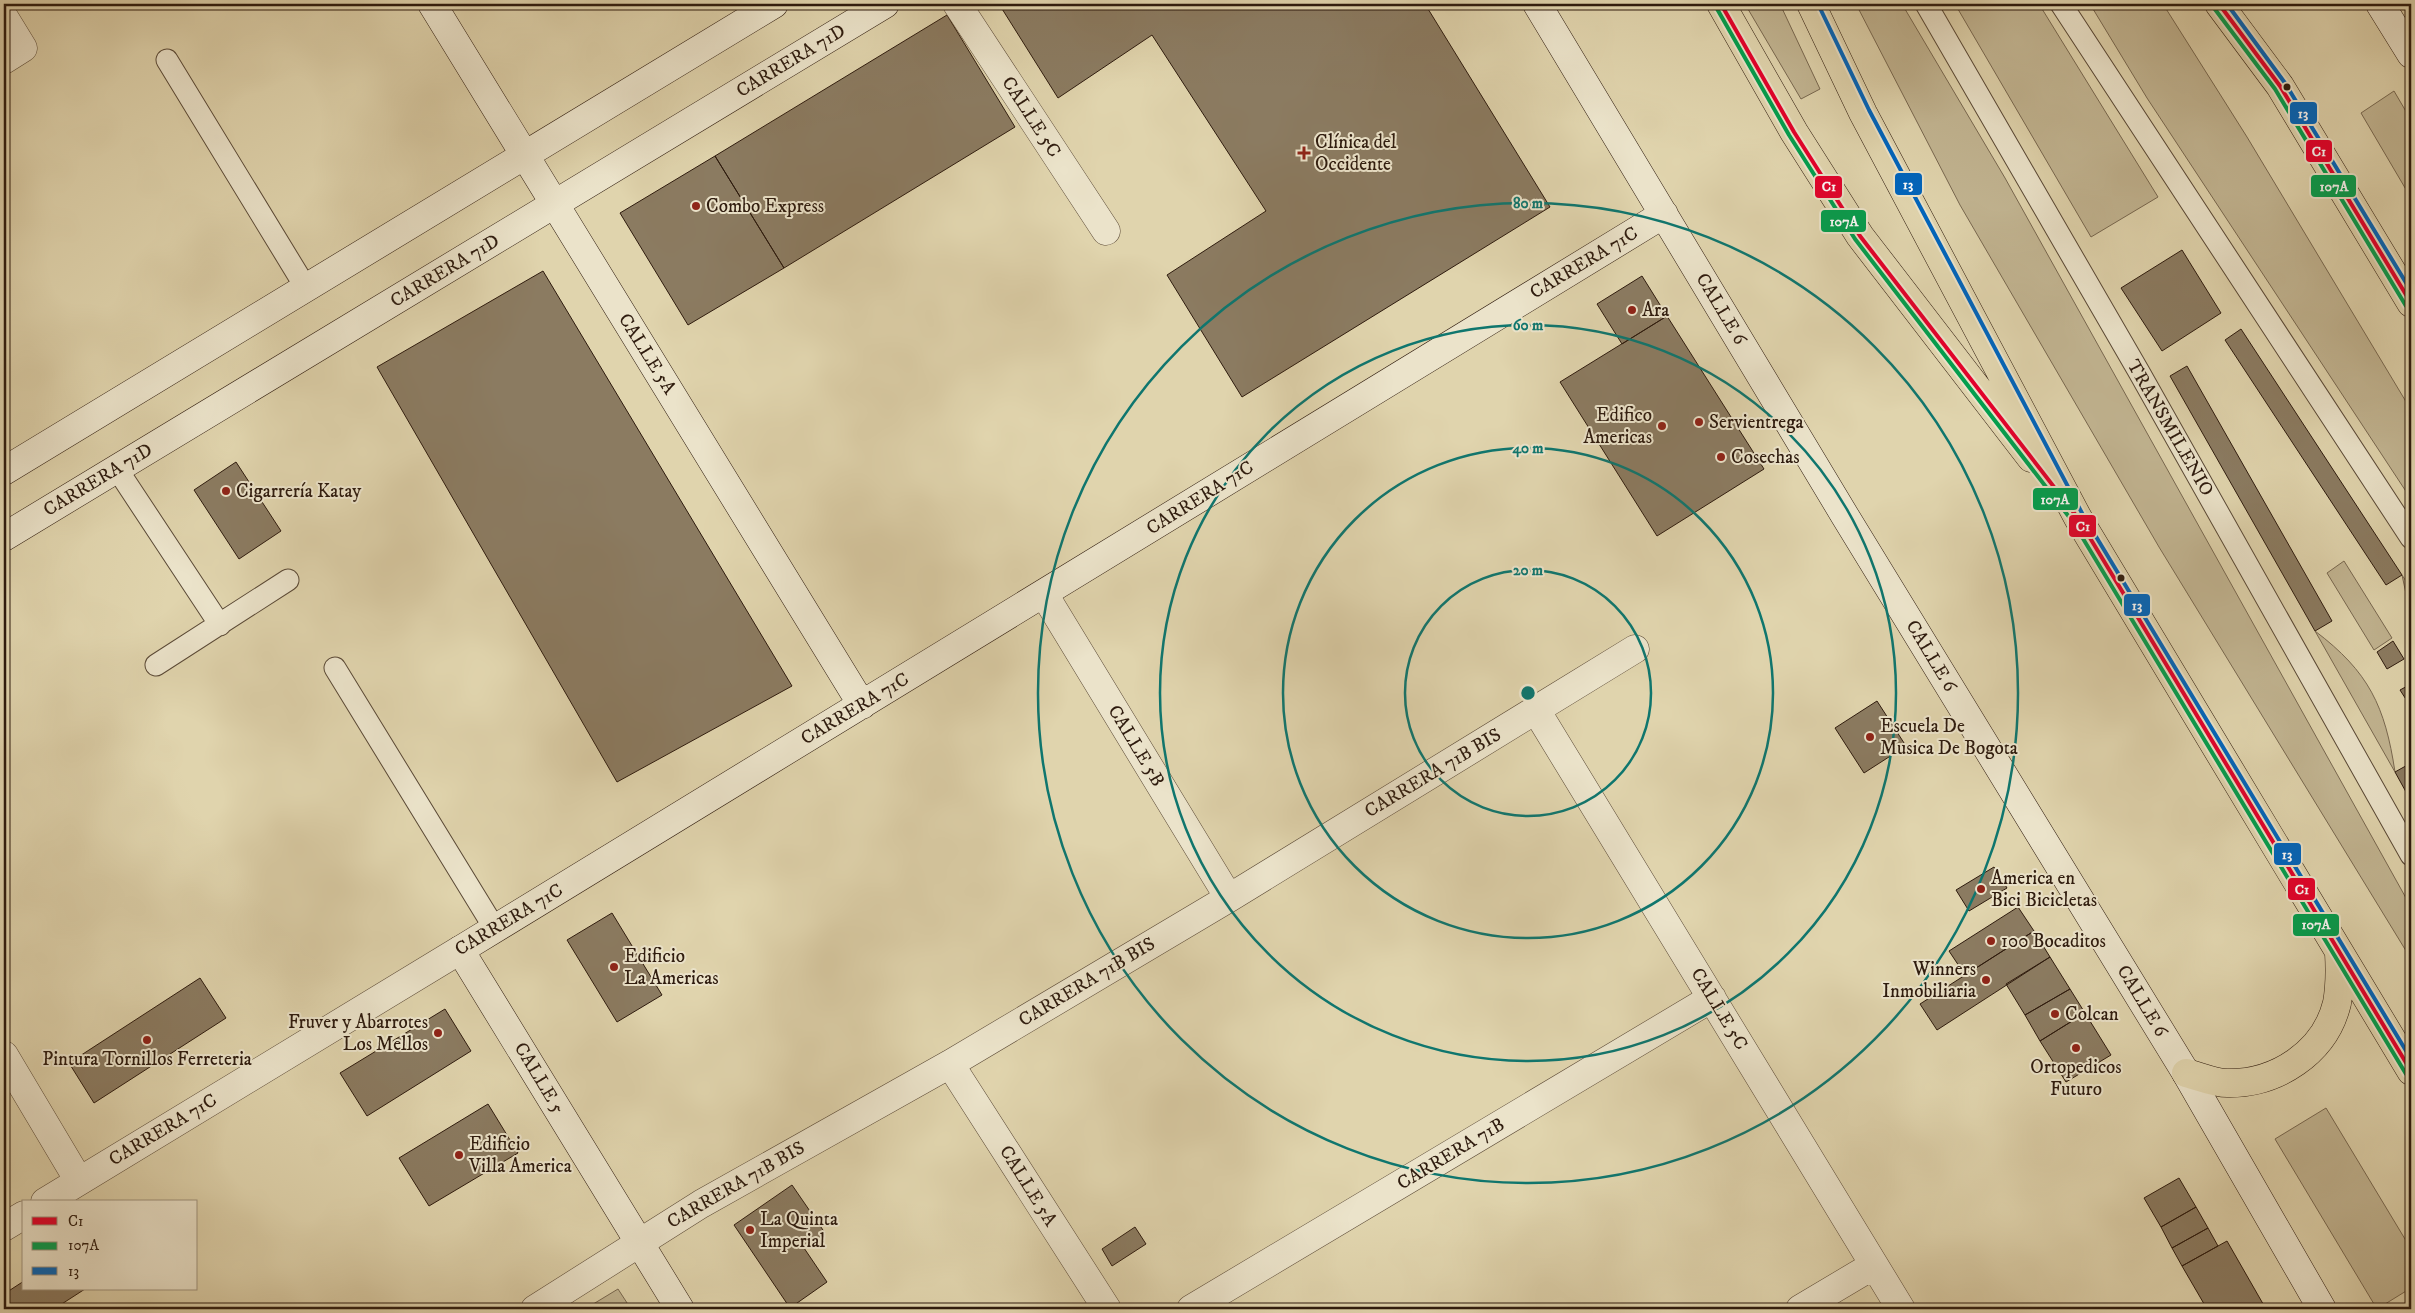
<svg xmlns="http://www.w3.org/2000/svg" width="2415" height="1313" font-family="'IM FELL DW Pica',serif">
	<rect width="100%" height="100%" fill="#e0d4ad"/>
	<filter id="stains"><feTurbulence type="fractalNoise" baseFrequency=".004" numOctaves="4"/><feColorMatrix values="0 0 0 0 .2 0 0 0 0 .09 0 0 0 0 .02 0 0 0 .5 -.17"/></filter>
	<radialGradient id="worn" r=".72"><stop offset=".6" stop-color="#630" stop-opacity="0"/><stop offset="1" stop-color="#630" stop-opacity=".3"/></radialGradient>
	<path fill="#c2b592" stroke="#786850" d="M1745,4H1780L1820,89L1801,99Z
		M1856,4H1902L2005,178L2411,907V959L2159,547L1960,205Z
		M1955,4H2039L2158,197L2091,237Z
		M2090,4H2163L2247,137L2411,410V499L2147,98Z
		M2394,91L2411,120V198L2361,113Z
		M2344,561L2392,638L2374,650L2327,573Z
		M2402,575L2411,589V617Z
		M2315,631C2369,672 2385,706 2395,772Z
		M2326,1108L2411,1249V1288L2377,1309L2275,1139Z
		M618,1289L631,1309H585Z"/>
	<path fill="#8b7b61" stroke="#2e1b0e" d="M999,4H1425L1550,207L1242,397L1167,275L1266,211L1152,35L1058,98Z
		M947,15L1015,127L784,268L715,156Z
		M715,156L784,268L688,325L620,213Z
		M2182,250L2221,313L2162,351L2121,288Z
		M543,271L792,686L617,782L377,367Z
		M1642,276L1667,316L1622,344L1597,304Z
		M1667,316L1764,469L1657,536L1560,382Z
		M2241,329L2402,575L2386,585L2225,340Z
		M2187,366L2332,621L2315,631L2170,376Z
		M236,462L281,531L239,559L194,490Z
		M2393,641L2404,659L2387,669L2377,652Z
		M2411,684V707L2400,690Z
		M1877,701L1906,746L1864,773L1835,728Z
		M2411,763V801L2395,772Z
		M1994,867L2007,888L1969,911L1956,890Z
		M2018,907L2034,931L1965,975L1949,951Z
		M612,913L662,995L617,1022L567,940Z
		M2034,931L2050,957L1937,1030L1920,1004Z
		M2050,957L2070,989L2025,1015L2006,984Z
		M200,978L226,1018L94,1103L69,1063Z
		M2070,989L2085,1013L2040,1041L2025,1015Z
		M445,1009L471,1051L367,1116L340,1073Z
		M2085,1013L2111,1055L2066,1082L2040,1041Z
		M488,1104L518,1153L429,1206L399,1158Z
		M2179,1178L2196,1207L2161,1227L2144,1198Z
		M792,1185L825,1233L804,1248L827,1282L790,1308L734,1225Z
		M2196,1207L2208,1228L2172,1248L2161,1227Z
		M1135,1227L1146,1244L1112,1266L1102,1249Z
		M2208,1228L2218,1246L2182,1266L2172,1248Z
		M2227,1241L2266,1309H2207L2182,1266Z
		M24,1281V1289H85L54,1309H4V1294Z"/>
	<g fill="none" stroke-linecap="round" stroke-linejoin="round">
		<g stroke="#5a4936" stroke-width="23">
			<path id="lane" d="M1926,4L2139,372L2411,855
				M2061,4L2411,538
				M167,60L306,288
				M117,469L220,625
				M156,665L288,580
				M335,668L495,929"/>
		</g>
		<g stroke="#5a4936" stroke-width="29">
			<path id="street" d="M957,4L1106,231
				M4,17L23,48L4,60
				M1044,594L1229,898
				M1536,710L1901,1309
				M4,1055L79,1181
				M950,1064L1107,1309
				M45,1202L460,950
				M4,1227L24,1215
				M535,1309L701,1204L950,1064L1229,898L1635,649
				M1191,1309L1712,998
				M1800,1309L1874,1265"/>
		</g>
		<g stroke="#2e1b0e" stroke-width="29">
			<path id="secondary" d="M432,4L862,705
				M1537,4L1845,516L2186,1073L2322,1309
				M2380,4L2411,54
				M4,471L774,4
				M4,537L885,4
				M680,1309L460,950L1664,214"/>
		</g>
		<g stroke="#2e1b0e" stroke-width="29">
			<path id="highway" d="M1721,4L1794,132L1860,236L2031,458
				M1811,4L1863,113L2078,518L2411,1071
				M2219,4L2280,86L2411,303
				M2186,1073C2199,1076 2214,1083 2227,1083C2276,1084 2325,1053 2337,1003C2340,986 2340,970 2339,953"/>
		</g>
		<use href="#lane" stroke="#ebe3ca" stroke-width="21"/>
		<use href="#street" stroke="#ebe3ca" stroke-width="28"/>
		<use href="#secondary" stroke="#ebe3ca" stroke-width="28"/>
		<use href="#highway" stroke="#e0d4ad" stroke-width="28"/>
		<g stroke="#ebe3ca" stroke-width="8">
			<path id="bus-1" d="M1721,4L1794,132L1860,236L2078,518L2411,1071
				M2219,4L2280,86L2411,303"/>
		</g>
		<g stroke="#ebe3ca" stroke-width="8">
			<path id="bus-2" d="M1716,7L1789,135L1855,239L2073,522L2406,1074
				M2214,8L2275,89L2406,306"/>
		</g>
		<g stroke="#ebe3ca" stroke-width="8">
			<path id="bus-3" d="M1818,4L1869,110L2083,515L2411,1059
				M2227,4L2285,83L2411,291"/>
		</g>
		<use href="#bus-1" stroke="#e4002b" stroke-width="4"/>
		<use href="#bus-2" stroke="#029f4e" stroke-width="4"/>
		<use href="#bus-3" stroke="#0065bd" stroke-width="4"/>
	</g>
	<g fill="none" stroke="#0f766e" stroke-width="2.5">
		<circle cx="1528" cy="693" r="123"/>
		<circle cx="1528" cy="693" r="245"/>
		<circle cx="1528" cy="693" r="368"/>
		<circle cx="1528" cy="693" r="490"/>
	</g>
	<g fill="#2e1b0e" stroke="#ebe3ca" stroke-width="2">
		<circle cx="2287" cy="87" r="4.5"/>
		<circle cx="2121" cy="578" r="4.5"/>
	</g>
	<g fill="#8f2418" stroke="#ebe3ca" stroke-width="2">
		<path d="M1301.5 145.5h5v5h5v5h-5v5h-5v-5h-5v-5h5z"/>
		<circle cx="696" cy="206" r="5"/>
		<circle cx="1632" cy="310" r="5"/>
		<circle cx="1699" cy="422" r="5"/>
		<circle cx="1662" cy="426" r="5"/>
		<circle cx="1721" cy="457" r="5"/>
		<circle cx="226" cy="491" r="5"/>
		<circle cx="1870" cy="737" r="5"/>
		<circle cx="1981" cy="889" r="5"/>
		<circle cx="1991" cy="941" r="5"/>
		<circle cx="614" cy="967" r="5"/>
		<circle cx="1986" cy="980" r="5"/>
		<circle cx="2055" cy="1014" r="5"/>
		<circle cx="438" cy="1033" r="5"/>
		<circle cx="147" cy="1040" r="5"/>
		<circle cx="2076" cy="1048" r="5"/>
		<circle cx="459" cy="1155" r="5"/>
		<circle cx="750" cy="1230" r="5"/>
	</g>
	<g text-anchor="middle" dominant-baseline="central" stroke-width="4" stroke-linejoin="round" paint-order="stroke">
		<g font-size="19" fill="#2e1b0e" stroke="#ebe3ca">
			<text transform="translate(791 61) rotate(-31)">CARRERA 71D</text>
			<text transform="translate(1031 117) rotate(57)">CALLE 5C</text>
			<text transform="translate(1584 263) rotate(-31)">CARRERA 71C</text>
			<text transform="translate(445 271) rotate(-31)">CARRERA 71D</text>
			<text transform="translate(1721 309) rotate(59)">CALLE 6</text>
			<text transform="translate(647 354) rotate(58)">CALLE 5A</text>
			<text transform="translate(2170 428) rotate(60)">TRANSMILENIO</text>
			<text transform="translate(98 480) rotate(-31)">CARRERA 71D</text>
			<text transform="translate(1200 498) rotate(-32)">CARRERA 71C</text>
			<text transform="translate(1931 656) rotate(59)">CALLE 6</text>
			<text transform="translate(855 709) rotate(-31)">CARRERA 71C</text>
			<text transform="translate(1136 746) rotate(59)">CALLE 5B</text>
			<text transform="translate(1433 773) rotate(-31)">CARRERA 71B BIS</text>
			<text transform="translate(509 920) rotate(-31)">CARRERA 71C</text>
			<text transform="translate(1087 982) rotate(-31)">CARRERA 71B BIS</text>
			<text transform="translate(2142 1001) rotate(59)">CALLE 6</text>
			<text transform="translate(1719 1009) rotate(59)">CALLE 5C</text>
			<text transform="translate(539 1078) rotate(59)">CALLE 5</text>
			<text transform="translate(163 1130) rotate(-31)">CARRERA 71C</text>
			<text transform="translate(1451 1154) rotate(-31)">CARRERA 71B</text>
			<text transform="translate(736 1185) rotate(-30)">CARRERA 71B BIS</text>
			<text transform="translate(1028 1186) rotate(58)">CALLE 5A</text>
		</g>
		<g font-size="19" fill="#2e1b0e" stroke="#ebe3ca" text-anchor="start">
			<text x="1315" y="142">Clínica del<tspan x="1315" dy="22">Occidente</tspan></text>
			<text x="706" y="206">Combo Express</text>
			<text x="1642" y="310">Ara</text>
			<text x="1652" y="415" text-anchor="end">Edifico<tspan x="1652" dy="22">Americas</tspan></text>
			<text x="1709" y="422">Servientrega</text>
			<text x="1731" y="457">Cosechas</text>
			<text x="236" y="491">Cigarrería Katay</text>
			<text x="1880" y="726">Escuela De<tspan x="1880" dy="22">Musica De Bogota</tspan></text>
			<text x="1991" y="878">America en<tspan x="1991" dy="22">Bici Bicicletas</tspan></text>
			<text x="2001" y="941">100 Bocaditos</text>
			<text x="624" y="956">Edificio<tspan x="624" dy="22">La Americas</tspan></text>
			<text x="1976" y="969" text-anchor="end">Winners<tspan x="1976" dy="22">Inmobiliaria</tspan></text>
			<text x="2065" y="1014">Colcan</text>
			<text x="428" y="1022" text-anchor="end">Fruver y Abarrotes<tspan x="428" dy="22">Los Mellos</tspan></text>
			<text x="147" y="1059" text-anchor="middle">Pintura Tornillos Ferreteria</text>
			<text x="2076" y="1067" text-anchor="middle">Ortopedicos<tspan x="2076" dy="22">Futuro</tspan></text>
			<text x="469" y="1144">Edificio<tspan x="469" dy="22">Villa America</tspan></text>
			<text x="760" y="1219">La Quinta<tspan x="760" dy="22">Imperial</tspan></text>
		</g>
	</g>
	<circle cx="1528" cy="693" r="8" fill="#0f766e" stroke="#ebe3ca" stroke-width="2.5"/>
	<g font-size="15" text-anchor="middle" font-weight="bold" fill="#0f766e" stroke="#ebe3ca" stroke-width="4" stroke-linejoin="round" paint-order="stroke">
		<text x="1528" y="208">80 m</text>
		<text x="1528" y="330">60 m</text>
		<text x="1528" y="453">40 m</text>
		<text x="1528" y="575">20 m</text>
	</g>
	<g stroke="#ebe3ca" stroke-width="2">
		<rect x="2289" y="101" width="29" height="24" rx="5" fill="#0065bd"/>
		<rect x="2305" y="139" width="28" height="24" rx="5" fill="#e4002b"/>
		<rect x="1894" y="172" width="29" height="24" rx="5" fill="#0065bd"/>
		<rect x="2310" y="174" width="47" height="24" rx="5" fill="#029f4e"/>
		<rect x="1814" y="175" width="29" height="24" rx="5" fill="#e4002b"/>
		<rect x="1820" y="209" width="47" height="24" rx="5" fill="#029f4e"/>
		<rect x="2032" y="487" width="47" height="24" rx="5" fill="#029f4e"/>
		<rect x="2068" y="514" width="29" height="24" rx="5" fill="#e4002b"/>
		<rect x="2123" y="593" width="28" height="24" rx="5" fill="#0065bd"/>
		<rect x="2273" y="842" width="29" height="24" rx="5" fill="#0065bd"/>
		<rect x="2287" y="877" width="29" height="24" rx="5" fill="#e4002b"/>
		<rect x="2292" y="913" width="48" height="24" rx="5" fill="#029f4e"/>
	</g>
	<g font-size="14" text-anchor="middle" font-weight="bold" fill="#fff">
		<text x="2303" y="118">13</text>
		<text x="2319" y="156">C1</text>
		<text x="1908" y="189">13</text>
		<text x="2334" y="191">107A</text>
		<text x="1829" y="191">C1</text>
		<text x="1844" y="226">107A</text>
		<text x="2055" y="504">107A</text>
		<text x="2083" y="531">C1</text>
		<text x="2137" y="610">13</text>
		<text x="2287" y="859">13</text>
		<text x="2302" y="894">C1</text>
		<text x="2316" y="929">107A</text>
	</g>
	<rect width="2415" height="1313" fill="none" stroke="#e0d4ad" stroke-width="20"/>
	<rect x="5" y="5" width="2405" height="1303" fill="none" stroke="#2e1b0e" stroke-width="2.5"/>
	<rect x="10" y="10" width="2395" height="1293" fill="none" stroke="#2e1b0e"/>
	<rect x="22" y="1200" width="175" height="90" fill="#ebe3ca" stroke="#9f937f"/>
	<rect x="32" y="1217" width="25" height="8" fill="#e4002b" stroke="#9f937f"/>
	<text x="68" y="1226" font-size="15" fill="#2e1b0e">C1</text>
	<rect x="32" y="1242" width="25" height="8" fill="#029f4e" stroke="#9f937f"/>
	<text x="68" y="1250" font-size="15" fill="#2e1b0e">107A</text>
	<rect x="32" y="1267" width="25" height="8" fill="#0065bd" stroke="#9f937f"/>
	<text x="68" y="1276" font-size="15" fill="#2e1b0e">13</text>
	<rect width="100%" height="100%" filter="url(#stains)"/>
	<rect width="100%" height="100%" fill="url(#worn)"/>
</svg>
